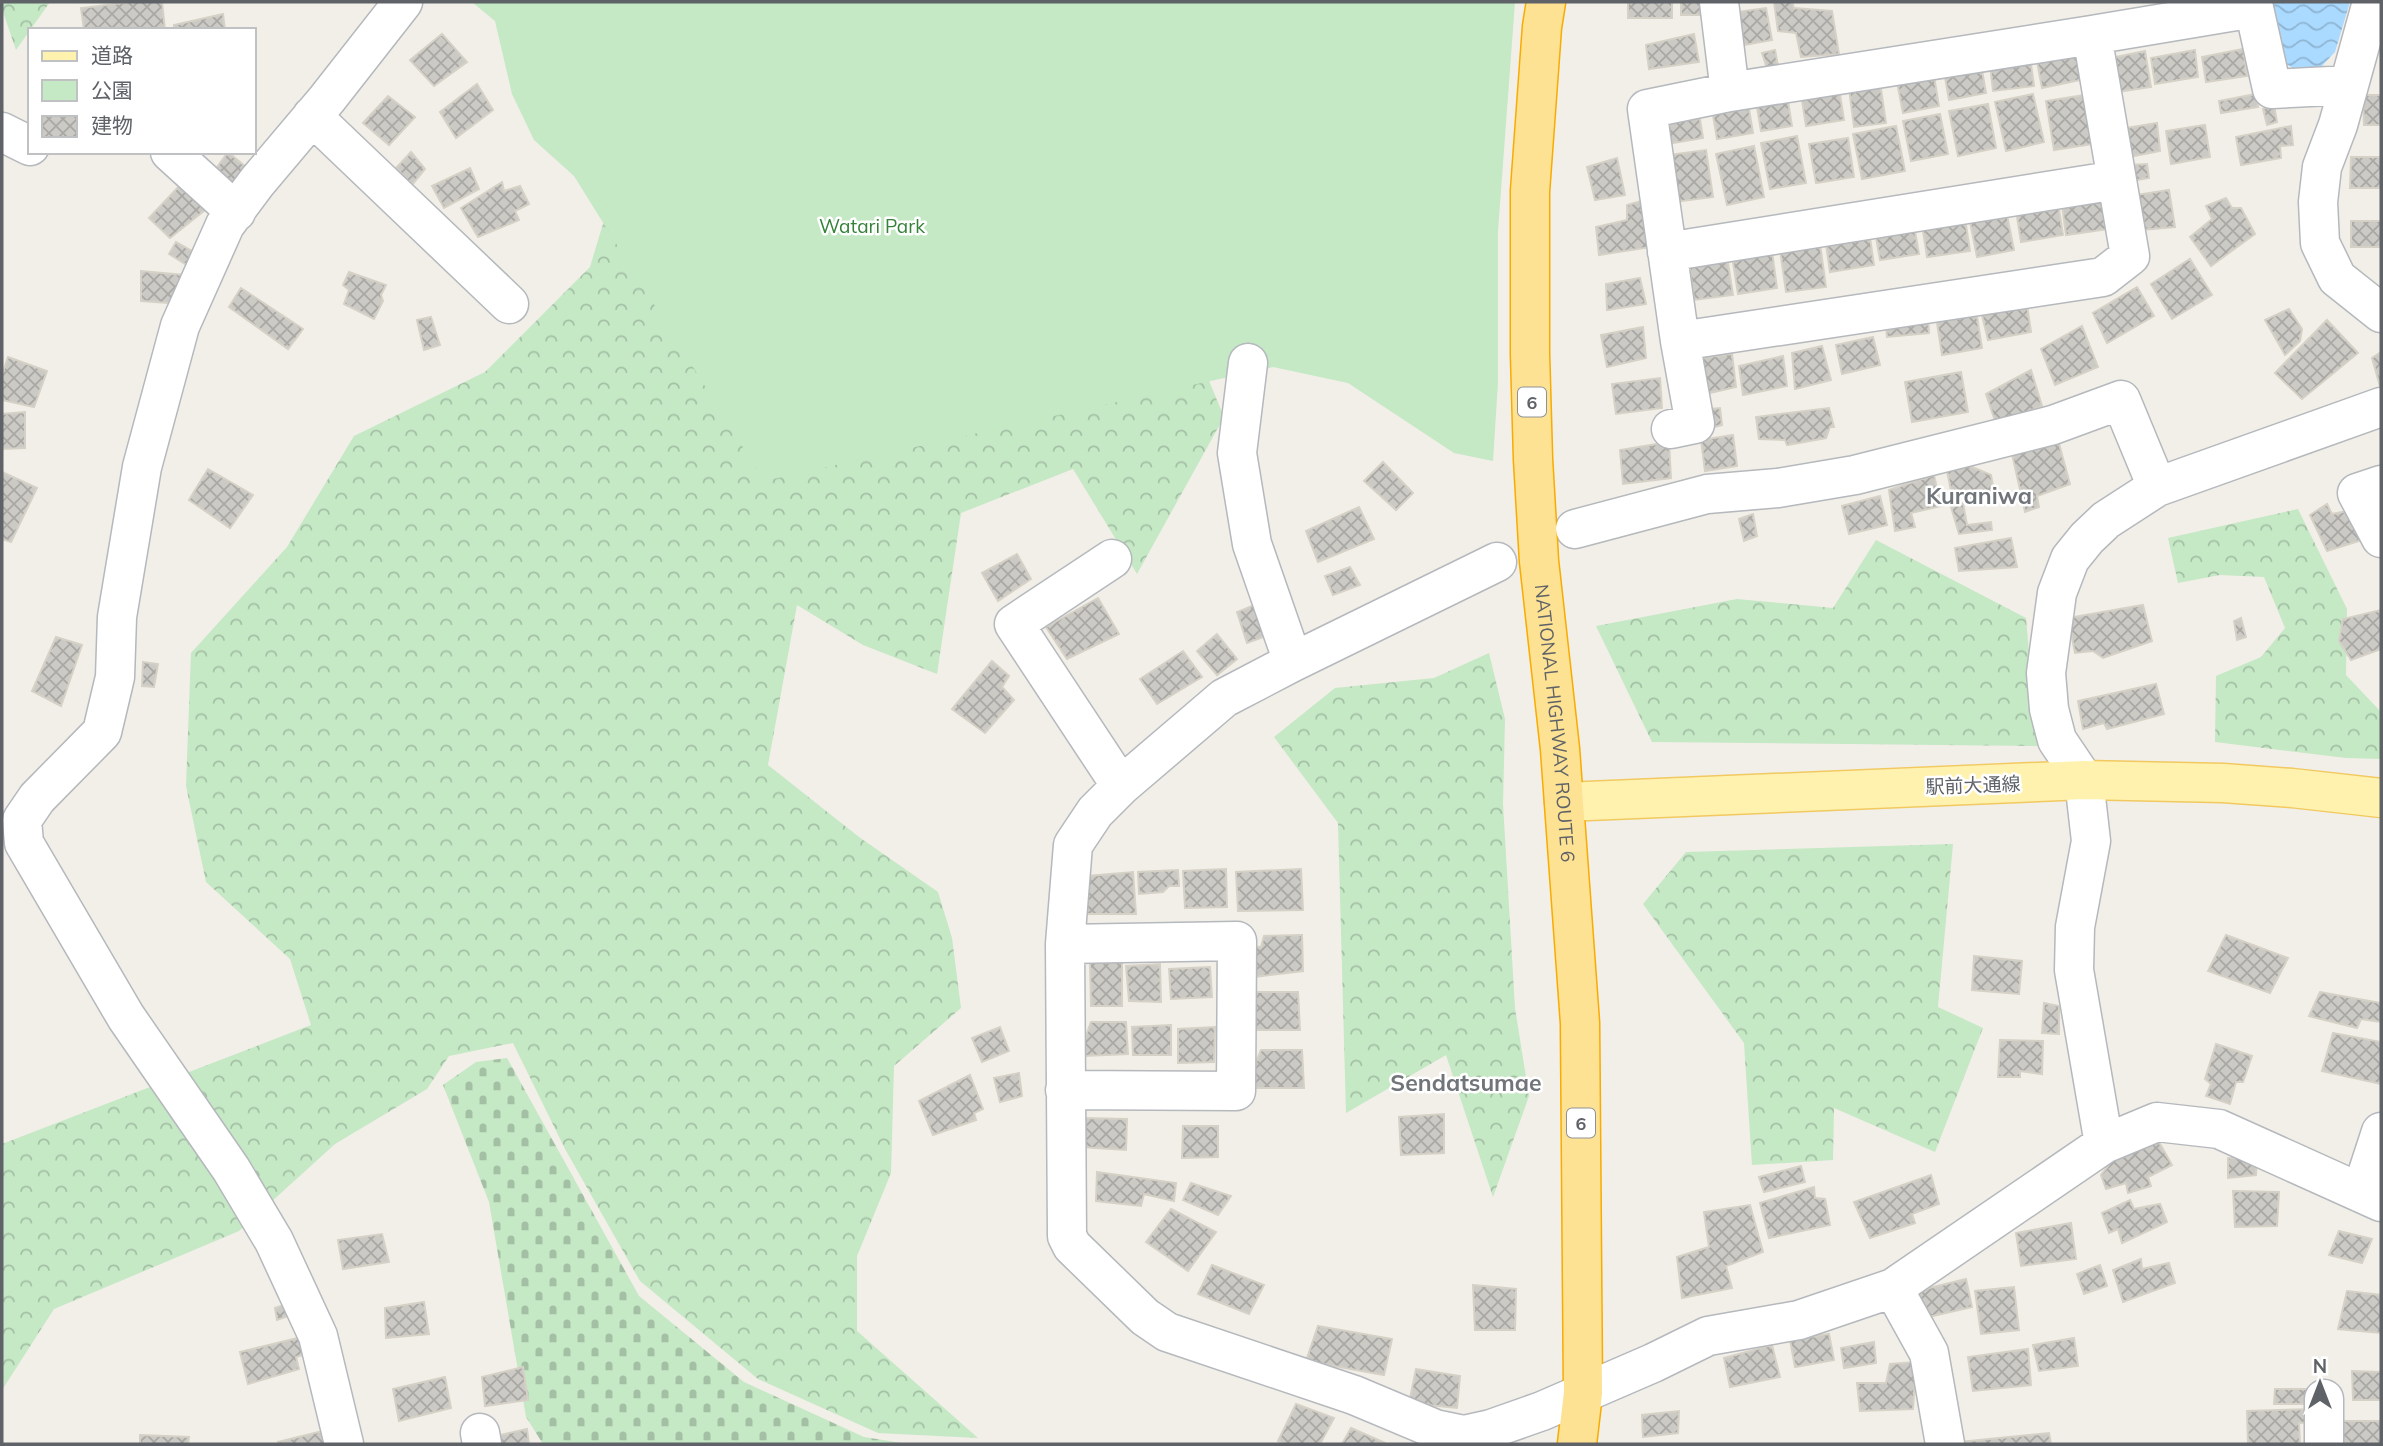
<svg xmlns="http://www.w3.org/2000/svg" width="2383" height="1446" font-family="Mulish,'Noto Sans JP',sans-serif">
	<defs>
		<pattern id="forest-crowns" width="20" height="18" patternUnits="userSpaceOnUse" patternTransform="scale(1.75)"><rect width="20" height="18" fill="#c5e8c5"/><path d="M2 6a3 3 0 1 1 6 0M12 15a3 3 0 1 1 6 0" fill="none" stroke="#a3c0a4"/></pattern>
		<pattern id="cemetery-stones" width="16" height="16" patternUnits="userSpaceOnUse" patternTransform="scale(1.75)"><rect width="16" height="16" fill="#c5e8c5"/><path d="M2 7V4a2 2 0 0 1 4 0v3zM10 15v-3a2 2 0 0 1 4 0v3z" fill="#a3c0a4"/></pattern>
		<pattern id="water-waves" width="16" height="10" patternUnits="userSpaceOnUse" patternTransform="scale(1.75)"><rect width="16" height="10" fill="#aadaff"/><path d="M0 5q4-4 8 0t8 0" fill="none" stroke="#8eb4d2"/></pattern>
		<pattern id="building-cross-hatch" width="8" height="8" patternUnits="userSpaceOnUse" patternTransform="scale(1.75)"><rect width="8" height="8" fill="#cccac5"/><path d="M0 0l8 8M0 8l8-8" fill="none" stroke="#a9a8a4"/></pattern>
	</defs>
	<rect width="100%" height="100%" fill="#f1efe8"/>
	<path fill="url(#forest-crowns)" d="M2,2H50L16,50L2,9Z
		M621,164L1127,183L1224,417L1137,574L1073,469L961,513L937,674L863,645L797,605L768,765L859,837L938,892L952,938L961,1008L894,1066L891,1173L857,1256V1331L978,1438L878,1433L758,1379L640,1281L565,1149L513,1043L449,1056L427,1089L335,1144L239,1231L54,1309L2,1390V1144L311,1025L290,959L206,882L186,786L191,653L287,547L354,436L485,372L590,267Z
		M2298,509L2347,609L2346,675L2381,712V759L2346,758L2215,742L2216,676L2261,657L2285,628L2264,577L2220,575L2178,583L2168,538Z
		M1876,540L2026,618L2037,746L1652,742L1596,626L1737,599L1833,608Z
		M1489,653L1505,719L1503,804L1515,1008L1529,1096L1493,1197L1446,1055L1346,1113L1338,823L1274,737L1335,688L1434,678Z
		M1953,844L1938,1007L1983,1028L1935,1152L1834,1108L1833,1160L1752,1165L1744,1043L1643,904L1686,852Z"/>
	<path fill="url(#cemetery-stones)" d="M507,1058L639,1296L744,1382L864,1437L908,1444H543L526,1417L489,1202L443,1085L476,1062Z"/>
	<path fill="#c5e8c5" d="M472,2H1515L1498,231V382L1493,461L1454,453L1348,383L1273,367L764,481L574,176L534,140L512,94L495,21Z"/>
	<path fill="url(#water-waves)" d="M2271,2H2350L2335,52L2320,68L2299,72L2280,60Z"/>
	<path fill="url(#building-cross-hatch)" stroke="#d6d1c6" stroke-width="2" d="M131,2H162L165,30H84L81,8Z
		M1628,2H1672V18H1628Z
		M1681,2H1701L1702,15H1681Z
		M1774,2H1792L1794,8L1832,11L1839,54L1801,57L1796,33L1778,31Z
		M1766,8L1772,40L1733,47L1729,13Z
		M223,14L225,30H174V25Z
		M442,34L467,62L434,86L410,60Z
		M1694,34L1699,62L1649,69L1646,45Z
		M2078,43L2085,79L2042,88L2035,51Z
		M2243,49L2247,76L2206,82L2202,57Z
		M1775,50L1778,66L1767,68L1762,53Z
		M2029,50L2034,86L1993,91L1989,56Z
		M2195,50L2198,77L2155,84L2151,58Z
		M2145,51L2151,87L2110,93L2106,59Z
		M1980,59L1986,93L1949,100L1943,66Z
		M1933,70L1939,106L1903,113L1896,77Z
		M1879,76L1886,123L1854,127L1848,81Z
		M1838,82L1844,120L1806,126L1800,88Z
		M477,84L493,110L456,138L440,112Z
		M1786,89L1792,126L1761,131L1755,95Z
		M2033,94L2044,142L2006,151L1995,102Z
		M2091,94L2099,143L2054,150L2046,101Z
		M2256,94L2258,107L2221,113L2219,101Z
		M2363,95H2381V125H2364Z
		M388,96L415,117L389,145L363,123Z
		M1747,97L1753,133L1717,139L1711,103Z
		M1988,104L1996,148L1958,156L1949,111Z
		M2274,105L2277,122L2267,125L2263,109Z
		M1698,107L1703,138L1667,144L1662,113Z
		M1940,114L1948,154L1911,161L1903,121Z
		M2157,123L2160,151L2124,158L2120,129Z
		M2205,125L2210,157L2171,164L2166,131Z
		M1896,126L1905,171L1862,179L1853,134Z
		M2291,126L2293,145L2280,146L2281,158L2241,165L2236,137Z
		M1797,136L1806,183L1770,189L1761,143Z
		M1848,138L1854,177L1816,183L1809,144Z
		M1754,146L1764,197L1727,205L1716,154Z
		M1706,150L1713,197L1675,202L1668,155Z
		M228,152L252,172L238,192L215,170Z
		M411,152L425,169L412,185L396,168Z
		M2351,157H2381V188H2350Z
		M1617,158L1625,195L1595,200L1587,167Z
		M2147,164L2149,178L2131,181L2129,165Z
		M470,168L479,189L444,208L432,186Z
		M183,182L209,207L170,238L149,218Z
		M502,182L504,191L520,186L529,204L515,211L519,220L478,237L461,208Z
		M2169,190L2175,227L2141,230L2136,195Z
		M2104,192L2109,229L2066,235L2061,198Z
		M2057,197L2063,235L2021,242L2015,204Z
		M2226,198L2232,208H2241L2255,234L2211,266L2190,237L2212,219L2206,206Z
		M1645,200L1651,247L1599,255L1596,227L1627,220V205Z
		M2005,205L2014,250L1977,257L1968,212Z
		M1964,212L1970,251L1927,257L1921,218Z
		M1913,220L1919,254L1880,260L1874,226Z
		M2351,221H2381V247H2351Z
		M1869,231L1874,265L1830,272L1825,237Z
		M1819,237L1826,287L1786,292L1779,243Z
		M176,242L203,257L195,270L169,254Z
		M1771,244L1777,288L1738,294L1731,250Z
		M1727,256L1733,295L1694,300L1689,262Z
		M2190,259L2212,295L2172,319L2151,284Z
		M141,271L184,275L183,304L141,301Z
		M349,272L386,285L381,295L383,301L374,319L344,304L349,290L343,285Z
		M1640,278L1646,304L1607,310L1606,284Z
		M2137,287L2154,316L2107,343L2093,313Z
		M241,288L303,329L288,349L229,307Z
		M1975,304L1982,348L1942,355L1935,310Z
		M2027,305L2031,332L1988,340L1981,311Z
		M2289,309L2302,329L2300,341L2285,355L2265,320Z
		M1928,311L1929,333L1887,337L1885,315Z
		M431,317L440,345L424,350L417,320Z
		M2327,320L2358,353L2302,399L2275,373Z
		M2082,326L2098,367L2055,385L2041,349Z
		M1643,327L1646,358L1607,367L1601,335Z
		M1873,337L1880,365L1842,374L1836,345Z
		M1822,346L1831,380L1795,389L1792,353Z
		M2381,352V390L2372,358Z
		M1732,354L1736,387L1697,396L1692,359Z
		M1783,356L1787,386L1743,395L1739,366Z
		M8,357L47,371L34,407L2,400V375Z
		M2031,370L2042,406L1996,424L1986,394Z
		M1961,372L1968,412L1912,422L1905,382Z
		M1660,378L1662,408L1616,414L1612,384Z
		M1720,408L1722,425L1703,430L1700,410Z
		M1829,408L1834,427H1830L1826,438L1787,445L1785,440L1759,439L1756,417Z
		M25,412V448L2,449V414Z
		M1733,435L1737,466L1705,471L1701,440Z
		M2058,440L2070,484L2037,496L2039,507L2025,512L2012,454Z
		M1669,442L1671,478L1623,484L1620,450Z
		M1383,462L1413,493L1396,510L1364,481Z
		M1970,466L1991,475L1994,492L1971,498L1967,492L1952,496L1947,471Z
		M208,469L253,495L230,528L189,500Z
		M2,472L37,488L11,542L2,539Z
		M1934,475L1941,506L1911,513L1915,527L1895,531L1889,490Z
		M1880,496L1887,525L1849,534L1842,506Z
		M1963,503L1967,525L1991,522L1992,530L1959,534L1951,507Z
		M2327,504L2332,514L2357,509L2368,538L2327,551L2310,515Z
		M1359,507L1374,539L1318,562L1306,531Z
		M1753,514L1757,536L1744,541L1739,519Z
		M2011,538L2017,567L1959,571L1955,548Z
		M1017,554L1031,579L998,601L982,573Z
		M1350,567L1360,585L1333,595L1325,576Z
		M1098,598L1119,634L1067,659L1046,627Z
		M1257,604L1269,635L1247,643L1237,612Z
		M2143,605L2152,641L2103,658L2093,651L2075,653L2068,618Z
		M2381,610V649L2351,660L2339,641L2343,619Z
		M2241,618L2246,637L2237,640L2234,621Z
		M1217,634L1237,659L1217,675L1197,651Z
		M56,637L82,645L61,706L32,691Z
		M1183,651L1202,677L1157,704L1140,679Z
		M992,661L1009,676L1002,687L1014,700L985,733L952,709Z
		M143,662L158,664L154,687L142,686Z
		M2156,684L2164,714L2107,729L2104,723L2083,729L2078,701Z
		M1226,869L1227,907L1185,908L1183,871Z
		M1301,869L1303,910L1238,911L1236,872Z
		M1178,870L1179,886H1169L1163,892L1139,894L1138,872Z
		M1133,872L1136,914H1087L1088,876Z
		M1302,935L1303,971L1246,978V946L1261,947L1264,936Z
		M2226,935L2288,958L2270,993L2208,971Z
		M1974,956L2022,961L2019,994L1972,990Z
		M1122,962V1006H1091L1090,963Z
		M1160,964L1161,1002L1129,1001L1126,966Z
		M1210,967L1212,997L1171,999L1169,969Z
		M1247,992H1298L1300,1030H1248Z
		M2320,992L2381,1003V1022L2361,1019L2357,1028L2309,1016Z
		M2044,1003L2059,1006V1034L2042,1033Z
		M1091,1022H1126L1128,1054L1084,1056V1041Z
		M1171,1025V1055H1133L1132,1027Z
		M1000,1027L1009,1051L982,1062L972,1038Z
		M1215,1027L1214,1062L1178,1063V1029Z
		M2333,1033L2381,1042V1084L2322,1071Z
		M2000,1040L2043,1041L2042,1074L2020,1071V1077H1998Z
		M2216,1044L2252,1056L2243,1082H2236L2230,1104L2206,1096L2211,1084L2205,1079Z
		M1261,1050H1302L1304,1088H1253L1251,1074Z
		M1019,1073L1022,1096L1000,1102L994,1078Z
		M970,1075L983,1109L974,1113L976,1120L933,1135L919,1101Z
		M1444,1114V1153L1401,1155L1399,1117Z
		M1082,1118L1127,1119L1126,1150L1081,1147Z
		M1183,1126H1218V1157L1182,1158Z
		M2155,1135L2172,1165L2148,1177L2151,1186L2128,1193L2126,1183L2106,1189L2101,1175L2120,1151Z
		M2228,1158H2257L2256,1175L2228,1178Z
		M1801,1166L1805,1182L1764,1192L1759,1177Z
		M1097,1172L1176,1183L1174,1201L1144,1194L1141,1206L1096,1201Z
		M1931,1175L1939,1204L1912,1214L1915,1223L1870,1238L1854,1202Z
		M1191,1183L1231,1196L1218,1215L1183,1200Z
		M1814,1187L1815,1198L1825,1199L1830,1225L1769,1238L1760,1203Z
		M2233,1191L2279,1192L2277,1226L2235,1227Z
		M2130,1200L2134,1209L2160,1204L2167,1222L2122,1243L2118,1229L2109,1233L2102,1213Z
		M1750,1205L1763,1252L1726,1266L1732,1288L1682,1298L1677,1257L1709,1247L1704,1212Z
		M1171,1209L1216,1232L1188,1271L1146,1242Z
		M2071,1223L2076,1259L2021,1266L2016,1233Z
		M2339,1231L2372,1239L2362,1263L2329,1255Z
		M382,1234L389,1262L343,1269L338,1240Z
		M2141,1259L2142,1269L2169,1263L2175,1283L2123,1302L2113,1270Z
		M1212,1265L1264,1285L1249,1314L1198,1294Z
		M2100,1265L2107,1286L2084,1294L2077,1274Z
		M1966,1279L1972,1307L1924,1318L1917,1291Z
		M1473,1285L1516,1289L1515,1330H1475Z
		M2014,1287L2019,1330L1981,1334L1975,1291Z
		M2347,1291L2381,1295V1333L2338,1329Z
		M296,1301L300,1312L277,1320L275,1308Z
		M424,1302L429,1334L386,1338L385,1308Z
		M1318,1326L1392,1339L1384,1375L1306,1361Z
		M1829,1334L1834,1360L1795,1367L1790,1340Z
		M306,1336L310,1353L296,1357L299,1369L248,1384L240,1352Z
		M2074,1338L2078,1366L2039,1371L2033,1345Z
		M1874,1342L1876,1363L1844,1368L1841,1348Z
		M1772,1345L1780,1377L1730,1387L1724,1358Z
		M2028,1349L2031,1385L1973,1391L1968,1357Z
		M1916,1362L1913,1409L1860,1411L1857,1383H1886L1890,1364Z
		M523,1367L528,1400L485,1406L482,1377Z
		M1416,1369L1460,1376L1457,1408L1409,1403Z
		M2352,1371L2381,1372V1400H2353Z
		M445,1377L451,1408L399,1421L393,1389Z
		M2275,1389H2309L2308,1404H2274Z
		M1296,1404L1334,1418L1320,1444H1285L1278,1441Z
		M2316,1409L2317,1422L2299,1423L2300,1444H2248L2247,1411Z
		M1679,1411L1678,1433L1643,1437L1642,1415Z
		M2340,1421H2381V1444H2341Z
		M1351,1428L1385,1443V1444H1342Z
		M331,1429L333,1444H279L278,1442Z
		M527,1429L529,1444H493L492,1437Z
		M2049,1433L2051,1444H1960V1442Z
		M140,1435L189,1437L188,1444H140Z"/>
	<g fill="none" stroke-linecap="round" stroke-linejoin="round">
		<g stroke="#b5b8bc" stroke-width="41">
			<path id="minor" d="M1719,2L1730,92
				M2372,2L2338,125L2322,167L2318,202L2320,243L2337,278L2381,313
				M2092,35L2254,8L2272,89L2349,85
				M312,116L509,304
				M2,132L30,146
				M170,152L236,212
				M1667,252L2117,180
				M1248,363L1237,453L1252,544L1293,662
				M1671,429L1695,424L1680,341L1647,109L1730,92L2092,35L2130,256L2103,277L1680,341
				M2381,485L2357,493L2381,538
				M1575,529L1707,494L1778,488L1855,475L2053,425L2121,400L2157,487
				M1112,559L1014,624L1121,786
				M1497,562L1293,662L1224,698L1121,786L1095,812L1073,845L1065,944L1067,1236L1072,1246L1145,1317L1167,1332L1354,1395L1435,1429L1464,1435L1491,1429L1542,1411L1653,1363L1708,1336L1799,1320L1893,1288L2104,1144L2157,1122L2219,1129L2381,1202
				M1065,944L1237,941L1236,1091L1065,1090
				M2104,1144L2074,970L2075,927L2091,841L2084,780L2057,740L2049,709L2046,673L2057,593L2070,559L2087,538L2106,520L2157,487L2381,407
				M2361,1193L2381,1132
				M1893,1288L1929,1353L1945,1444
				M480,1433L482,1444
				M344,1444L318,1336L274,1241L231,1169L126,1017L24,843L22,820L37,798L102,732L115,677L117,617L142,467L180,326L225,225L257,182L327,99L403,2
				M2324,1444V1399"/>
		</g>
		<g stroke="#f2c960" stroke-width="41">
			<path id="major" d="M1564,802L2084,780L2223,783L2292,788L2381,798"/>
		</g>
		<g stroke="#f9ab00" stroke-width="41">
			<g id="highway">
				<path id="s1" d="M1546,2L1542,27L1530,191V354L1533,459L1539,561L1560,749L1580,1023L1583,1393L1577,1444"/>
			</g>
		</g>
		<use href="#minor" stroke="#fff" stroke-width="38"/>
		<use href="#major" stroke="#fff2af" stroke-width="38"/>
		<use href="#highway" stroke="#fde293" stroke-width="38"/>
	</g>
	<g text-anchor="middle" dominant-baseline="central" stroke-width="5" stroke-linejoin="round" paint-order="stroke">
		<g fill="#fff" stroke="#8f9295" stroke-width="2">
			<rect x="1518" y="387.5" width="28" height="29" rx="5"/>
			<rect x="1567" y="1108.5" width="28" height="29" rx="5"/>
		</g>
		<g font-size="18" font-weight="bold" fill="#5f6368">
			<text x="1532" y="402">6</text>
			<text x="1581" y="1123">6</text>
		</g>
		<g font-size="19" fill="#348238" stroke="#fff">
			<text x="872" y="226">Watari Park</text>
		</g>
		<g font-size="19" fill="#5f6368" stroke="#fff">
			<text stroke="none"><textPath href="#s1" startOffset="723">NATIONAL HIGHWAY ROUTE 6</textPath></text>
			<text transform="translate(1973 785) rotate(-2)">駅前大通線</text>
		</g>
		<g font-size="23" font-weight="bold" fill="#70757a" stroke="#fff">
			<text x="1979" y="495">Kuraniwa</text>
			<text x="1466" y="1082">Sendatsumae</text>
		</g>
	</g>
	<rect width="2383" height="1446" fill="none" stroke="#5f6368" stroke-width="7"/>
	<rect x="28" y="28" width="228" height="126" fill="#ffffff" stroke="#bfc1c3" stroke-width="2"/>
	<rect x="42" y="51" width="35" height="10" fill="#fff2af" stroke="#bfc1c3" stroke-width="2"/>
	<text x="91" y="63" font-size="21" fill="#5f6368">道路</text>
	<rect x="42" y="80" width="35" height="21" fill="#c5e8c5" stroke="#bfc1c3" stroke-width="2"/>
	<text x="91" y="98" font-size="21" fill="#5f6368">公園</text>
	<rect x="42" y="116" width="35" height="21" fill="url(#building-cross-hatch)" stroke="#bfc1c3" stroke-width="2"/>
	<text x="91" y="133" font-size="21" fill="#5f6368">建物</text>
	<g transform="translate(2320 1383)" stroke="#ffffff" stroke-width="5" paint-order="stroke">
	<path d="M0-5L12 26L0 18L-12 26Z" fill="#5f6368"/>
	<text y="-10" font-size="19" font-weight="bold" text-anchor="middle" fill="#5f6368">N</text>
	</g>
</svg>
